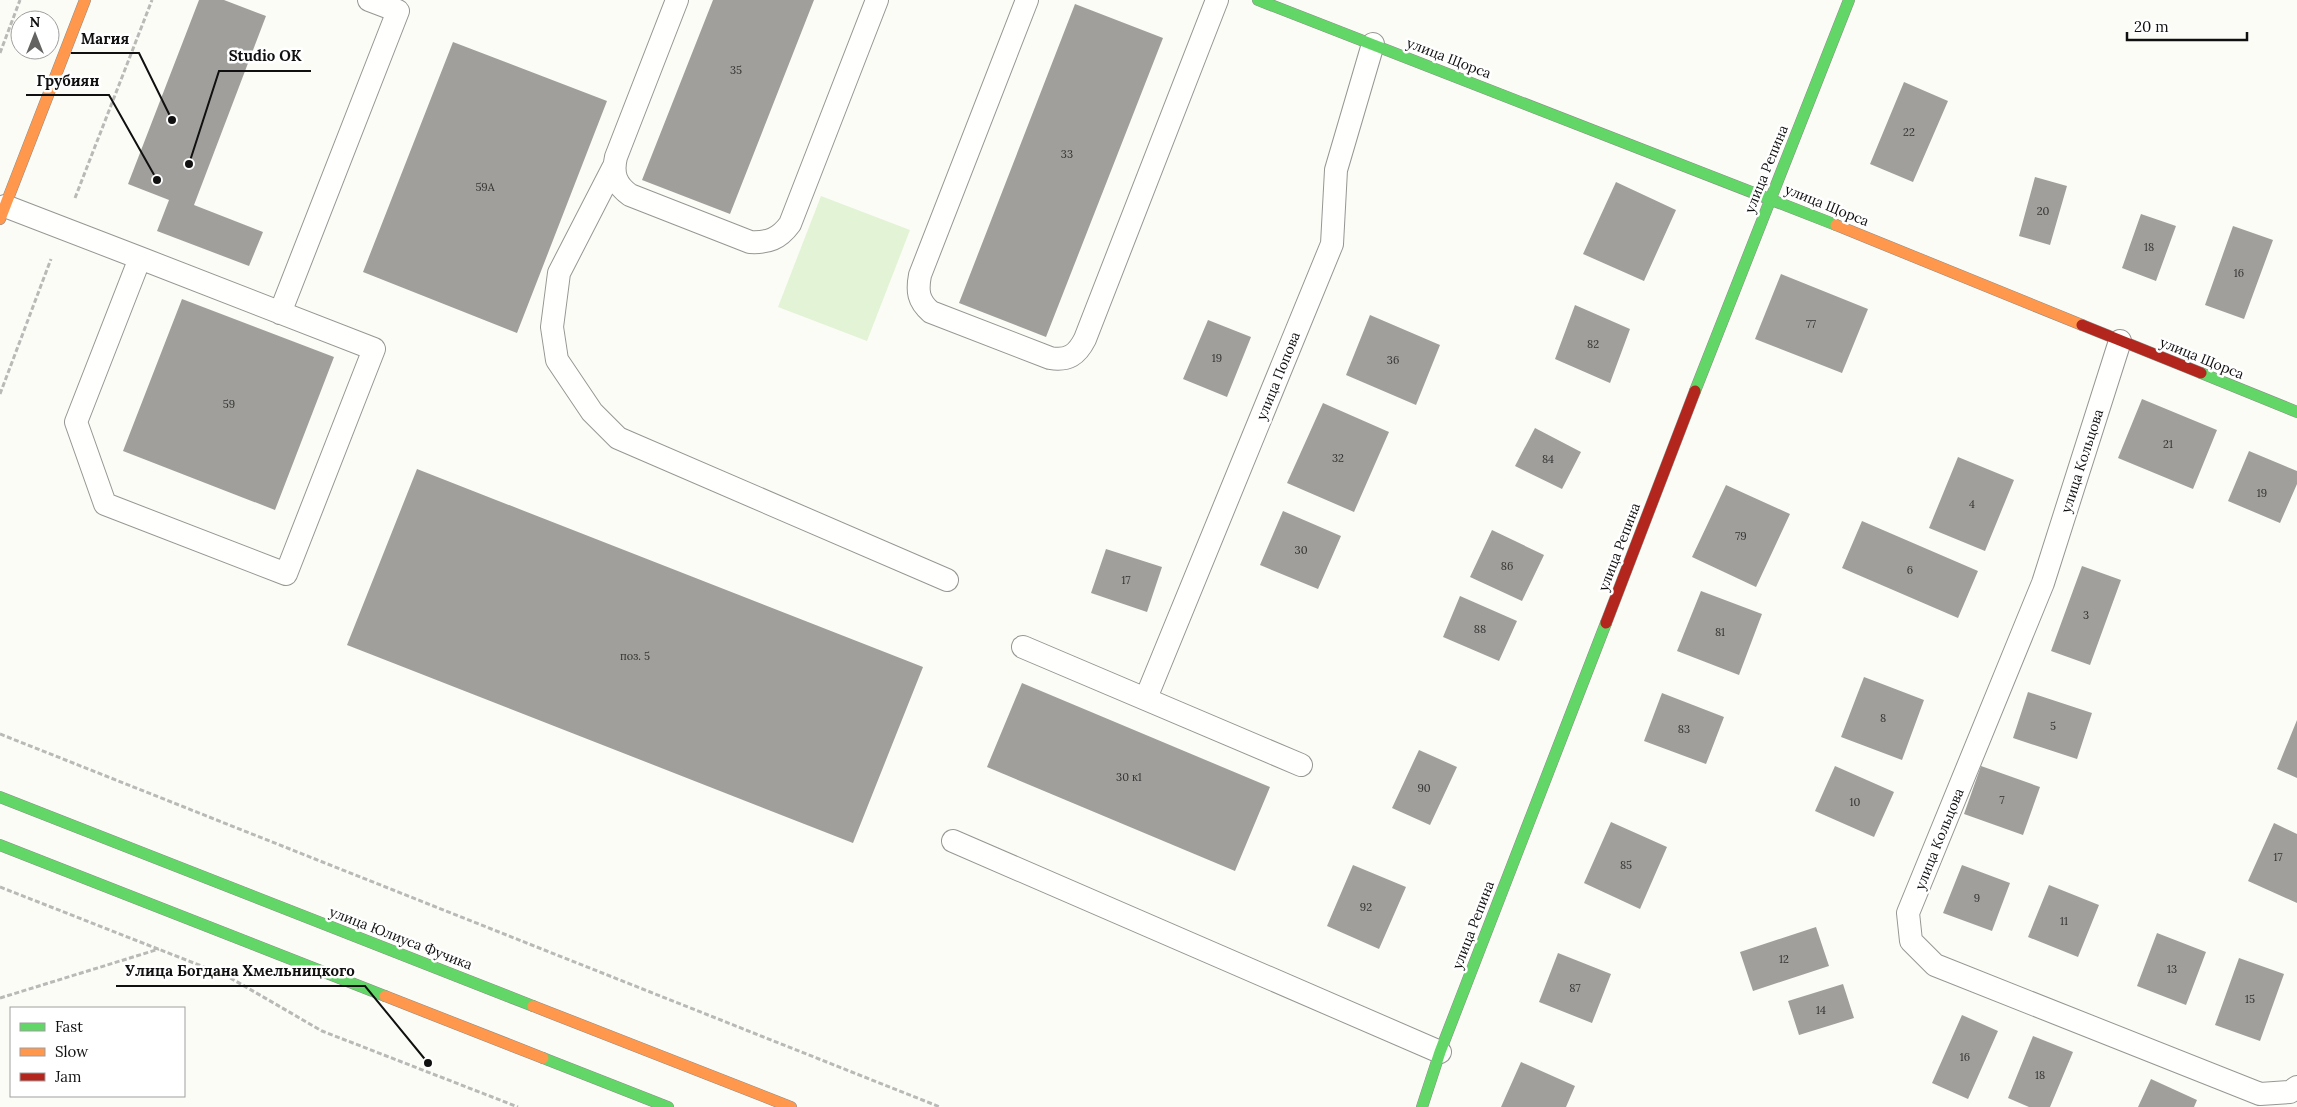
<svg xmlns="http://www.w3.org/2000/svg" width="2297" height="1107" font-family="Lora,serif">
	<rect width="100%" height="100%" fill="#fcfcf7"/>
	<path fill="#e3f3d6" d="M821,196L910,230L867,341L778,307Z"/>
	<path fill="#a09f9c" d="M199,0H224L266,16L194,205L263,232L249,266L157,231L169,200L128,184Z
		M713,0H814L730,214L642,180Z
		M1075,4L1163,38L1046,337L959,303Z
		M453,42L607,101L517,333L363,272Z
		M1904,82L1948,101L1913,182L1870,164Z
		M2035,177L2067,186L2050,245L2019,236Z
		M1616,182L1676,210L1644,281L1583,254Z
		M2141,214L2176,226L2156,281L2122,268Z
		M2233,226L2273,240L2244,319L2205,305Z
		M1781,274L1868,309L1842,373L1755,339Z
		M182,299L334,357L275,510L123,451Z
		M1575,305L1630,329L1610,383L1555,359Z
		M1370,315L1440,345L1416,405L1346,375Z
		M1208,320L1251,337L1227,397L1183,379Z
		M2142,399L2217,430L2193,489L2118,458Z
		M1323,403L1389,432L1354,512L1287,483Z
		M1535,428L1581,452L1562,489L1515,466Z
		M2249,451L2297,471V484L2280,523L2228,501Z
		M1958,457L2014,480L1985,551L1929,528Z
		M417,469L923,667L853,843L347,645Z
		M1726,485L1790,514L1756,587L1692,557Z
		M1283,511L1341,536L1318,589L1260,565Z
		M1862,521L1978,571L1958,618L1842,568Z
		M1492,530L1544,555L1522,601L1470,577Z
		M1106,549L1162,567L1147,612L1091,593Z
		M2082,566L2121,580L2090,665L2051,651Z
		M1701,591L1762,614L1739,675L1677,651Z
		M1460,596L1517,621L1499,661L1443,637Z
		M1864,677L1924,700L1902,760L1841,737Z
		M1022,683L1270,787L1235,871L987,767Z
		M2028,692L2092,713L2077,759L2013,738Z
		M1662,693L1724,717L1706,764L1644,741Z
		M2297,720V778L2277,769Z
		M1419,750L1457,767L1430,825L1392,808Z
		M1835,766L1894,792L1874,837L1815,811Z
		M1981,766L2040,787L2023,835L1964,814Z
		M1611,822L1667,847L1640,909L1584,883Z
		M2274,823L2297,834V903L2248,881Z
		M1353,865L1406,887L1379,949L1327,926Z
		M1962,865L2010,883L1992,931L1943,913Z
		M2049,885L2099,905L2078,957L2028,937Z
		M1816,927L1829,966L1753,991L1740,952Z
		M2157,933L2206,952L2186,1005L2137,986Z
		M1558,953L1611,974L1592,1023L1539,1002Z
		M2239,958L2284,974L2260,1041L2215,1025Z
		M1843,984L1854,1018L1799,1035L1788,1001Z
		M1962,1015L1998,1031L1968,1099L1932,1083Z
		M2033,1036L2073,1052L2050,1107H2029L2008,1098Z
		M1521,1062L1575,1086L1566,1107H1501Z
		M2151,1079L2197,1100L2194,1107H2138Z"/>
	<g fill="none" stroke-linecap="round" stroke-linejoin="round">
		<g stroke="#969694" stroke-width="24">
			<path id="lane" d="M677,0L616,157C612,174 616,185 630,195L750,242C768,243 779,239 790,224L877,0
				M1027,0L920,275C917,291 918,301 931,312L1050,358C1068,361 1077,355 1085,339L1217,0
				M613,168L559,273L552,327L557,360L592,412L618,438L947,580
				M5,206L140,258
				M140,258L374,349L286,574L105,504L76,422Z
				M280,313L398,11L369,0
				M2120,341L2043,583L1908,913L1911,941L1935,965L2260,1094L2290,1092L2297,1087
				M1023,647L1301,765
				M1146,698L1332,244L1336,170L1373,44
				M953,841L1440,1052"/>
		</g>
		<g stroke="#8d8d8b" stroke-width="12">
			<path id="fast" d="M1258,0L1836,225
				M2201,373L2297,412
				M1695,391L1849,0
				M0,797L533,1006
				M0,845L385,996
				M543,1058L668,1107
				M1422,1107L1440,1052L1606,623"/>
		</g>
		<g stroke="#8d8d8b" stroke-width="12">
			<path id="slow" d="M0,219L85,0
				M1836,225L2082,325
				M385,996L543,1058
				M533,1006L791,1107"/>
		</g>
		<g stroke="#8d8d8b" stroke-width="12">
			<path id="jam" d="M2082,325L2201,373
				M1606,623L1695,391"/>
		</g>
		<path stroke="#b9b9b8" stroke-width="3" stroke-dasharray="5 2.5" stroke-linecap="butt" d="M0,53L20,0
			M75,198L152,0
			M0,394L51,259
			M0,734L940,1107
			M0,887L227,976L322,1031L518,1107
			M0,998L159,949"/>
		<use href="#lane" stroke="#fffffe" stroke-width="22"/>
		<use href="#fast" stroke="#63d668" stroke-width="11"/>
		<use href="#slow" stroke="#ff974d" stroke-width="11"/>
		<use href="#jam" stroke="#b3261e" stroke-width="11"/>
	</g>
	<g text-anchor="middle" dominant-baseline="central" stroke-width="5" stroke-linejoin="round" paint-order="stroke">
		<g font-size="11" fill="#343433">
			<text x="736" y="70">35</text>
			<text x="1909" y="132">22</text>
			<text x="1067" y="154">33</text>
			<text x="485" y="187">59А</text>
			<text x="2043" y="211">20</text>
			<text x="2149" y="247">18</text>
			<text x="2239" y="273">16</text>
			<text x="1811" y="324">77</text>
			<text x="1593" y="344">82</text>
			<text x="1217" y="358">19</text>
			<text x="1393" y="360">36</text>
			<text x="229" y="404">59</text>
			<text x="2168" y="444">21</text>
			<text x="1338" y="458">32</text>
			<text x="1548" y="459">84</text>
			<text x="2262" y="493">19</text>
			<text x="1972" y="504">4</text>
			<text x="1741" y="536">79</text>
			<text x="1301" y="550">30</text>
			<text x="1507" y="566">86</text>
			<text x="1910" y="570">6</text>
			<text x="1126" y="580">17</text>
			<text x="2086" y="615">3</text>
			<text x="1480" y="629">88</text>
			<text x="1720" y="632">81</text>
			<text x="635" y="656">поз. 5</text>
			<text x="1883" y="718">8</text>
			<text x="2053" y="726">5</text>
			<text x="1684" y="729">83</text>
			<text x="1129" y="777">30 к1</text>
			<text x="1424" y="788">90</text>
			<text x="2002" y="800">7</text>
			<text x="1855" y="802">10</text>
			<text x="2278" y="857">17</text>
			<text x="1626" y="865">85</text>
			<text x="1977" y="898">9</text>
			<text x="1366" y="907">92</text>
			<text x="2064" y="921">11</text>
			<text x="1784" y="959">12</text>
			<text x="2172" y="969">13</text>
			<text x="1575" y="988">87</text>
			<text x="2250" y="999">15</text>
			<text x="1821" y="1010">14</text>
			<text x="1965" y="1057">16</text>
			<text x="2040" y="1075">18</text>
		</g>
		<g font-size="14" fill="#101010" stroke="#fff">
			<text transform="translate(1449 58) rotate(21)">улица Щорса</text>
			<text transform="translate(1766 169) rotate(-68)">улица Репина</text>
			<text transform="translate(1827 205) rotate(22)">улица Щорса</text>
			<text transform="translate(2202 358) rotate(22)">улица Щорса</text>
			<text transform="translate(1278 376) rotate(-68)">улица Попова</text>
			<text transform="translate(2082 461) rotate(-72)">улица Кольцова</text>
			<text transform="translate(1619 547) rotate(-69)">улица Репина</text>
			<text transform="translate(1939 839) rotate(-68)">улица Кольцова</text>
			<text transform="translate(1473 925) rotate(-69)">улица Репина</text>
			<text transform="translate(401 938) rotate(21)">улица Юлиуса Фучика</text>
		</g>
	</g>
	<path fill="none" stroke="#101010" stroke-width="2" d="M172 120L139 53H71M189 164L219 71H311M157 180L109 95H26M428 1063L365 986H116"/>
	<g fill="#101010" stroke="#fff" stroke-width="2">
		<circle cx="172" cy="120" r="5"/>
		<circle cx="189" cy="164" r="5"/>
		<circle cx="157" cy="180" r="5"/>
		<circle cx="428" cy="1063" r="5"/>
	</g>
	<g font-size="15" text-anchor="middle" font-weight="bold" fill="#101010" stroke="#fff" stroke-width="5" stroke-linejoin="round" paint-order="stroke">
		<text x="105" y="44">Магия</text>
		<text x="265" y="61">Studio OK</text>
		<text x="68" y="86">Грубиян</text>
		<text x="240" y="976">Улица Богдана Хмельницкого</text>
	</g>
	<rect x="10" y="1007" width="175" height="90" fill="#ffffff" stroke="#9f9f9f"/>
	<rect x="20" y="1023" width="25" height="8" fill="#63d668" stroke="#9f9f9f"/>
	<text x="55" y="1032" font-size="15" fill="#101010">Fast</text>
	<rect x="20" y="1048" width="25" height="8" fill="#ff974d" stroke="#9f9f9f"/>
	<text x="55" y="1057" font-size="15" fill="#101010">Slow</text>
	<rect x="20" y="1073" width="25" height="8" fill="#b3261e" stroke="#9f9f9f"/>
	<text x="55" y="1082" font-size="15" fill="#101010">Jam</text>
	<g transform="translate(35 35)"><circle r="24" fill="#ffffff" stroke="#9f9f9f"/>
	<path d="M0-4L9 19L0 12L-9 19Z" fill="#636361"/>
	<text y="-8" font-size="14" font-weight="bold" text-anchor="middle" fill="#101010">N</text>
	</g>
	<path d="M2127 32v8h120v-8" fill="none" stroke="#101010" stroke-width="2.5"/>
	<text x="2134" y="32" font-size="15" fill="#101010" stroke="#ffffff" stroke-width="4" paint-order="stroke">20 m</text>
</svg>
